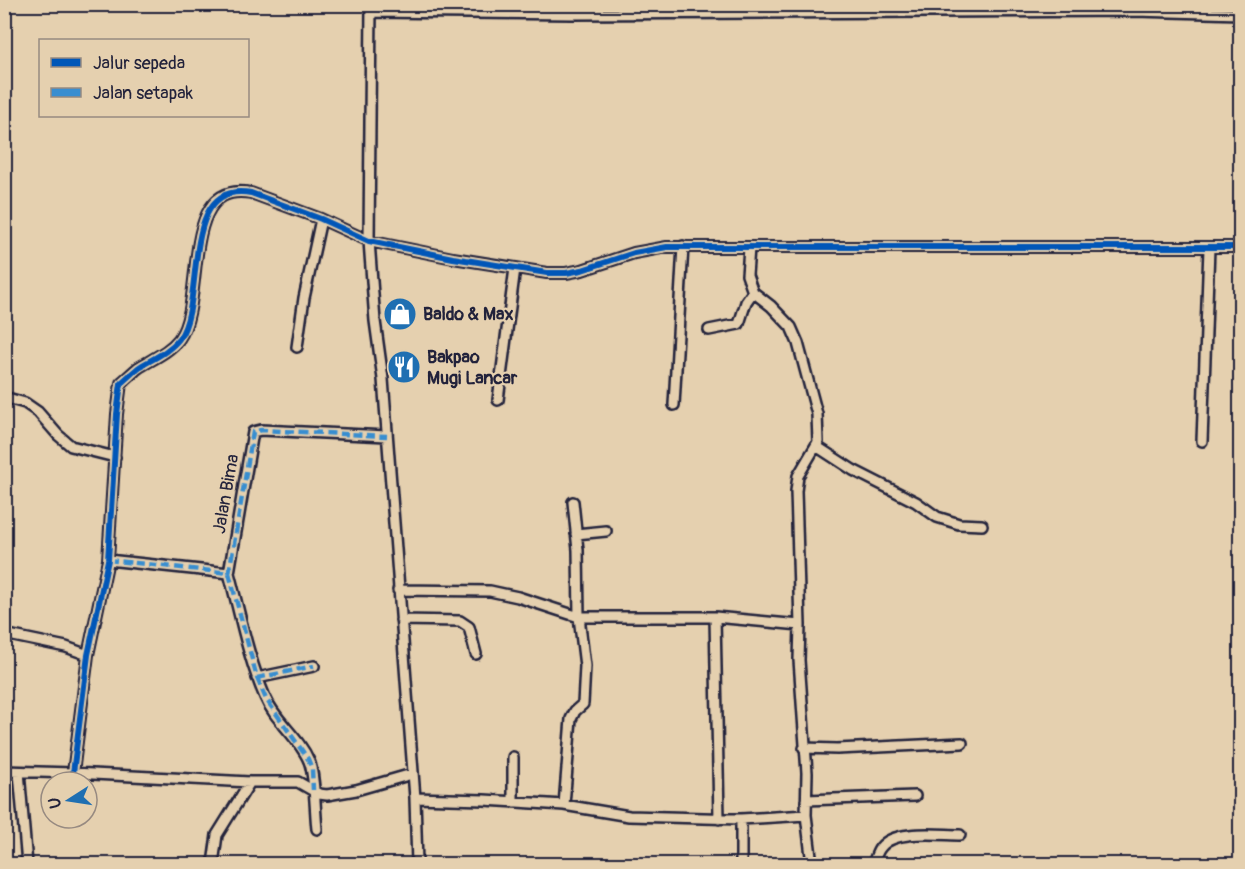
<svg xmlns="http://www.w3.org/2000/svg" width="1245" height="869" font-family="Pangolin,sans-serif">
	<rect width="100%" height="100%" fill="#e5d0af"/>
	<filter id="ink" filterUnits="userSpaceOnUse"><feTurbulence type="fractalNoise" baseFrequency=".0167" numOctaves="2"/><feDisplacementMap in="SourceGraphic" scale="12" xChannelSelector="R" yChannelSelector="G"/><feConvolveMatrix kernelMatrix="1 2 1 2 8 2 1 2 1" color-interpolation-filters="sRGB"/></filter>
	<g filter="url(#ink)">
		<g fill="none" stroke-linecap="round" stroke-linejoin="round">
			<g stroke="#22223b" stroke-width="14">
				<path id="street" d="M371,4L369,241L375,321L383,379L415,798L417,864
					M371,12L572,14L1135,11L1240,14
					M709,330L739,324L746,302L753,292
					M297,347L304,298L321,219
					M4,397L25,403L38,412L58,435L71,446L115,457
					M498,400L515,268
					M674,405L683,246
					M1202,441L1209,248
					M816,446L853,470L916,502L937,517L959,524L982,525
					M576,534L606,531
					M108,560L229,573L253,432L261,430L387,436
					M229,573C240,614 248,658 265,697C275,721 299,737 309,761C315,774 315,813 317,829
					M398,590L490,591L518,597L579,617H715L800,625
					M715,617L719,819
					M401,620L460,621L469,627L476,654
					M4,634L66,647L88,655
					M257,678L314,666
					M804,748L837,749L962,743
					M513,757V802
					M4,771L73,773L250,782H298L319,794L327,795L356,790L412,774
					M19,772L27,864
					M73,773L88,655L108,560L117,414L121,383C127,378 132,373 138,368C152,359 169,352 179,339C207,301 178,179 251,193L321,219L369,241L453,258L547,273H566L582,270L634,253L667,247H1240
					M415,798L484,800L564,805L629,816L741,819L806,815L807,773L799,660L800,625L796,491L798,476L818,442L817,414L798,343L791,327L771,306L753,292L747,275L749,248
					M806,800L915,796
					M564,805L571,719L575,711L583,704L585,666L579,617L578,550L573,502
					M806,815L812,864
					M213,864L217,835L250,782
					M741,864V819
					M873,864C875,859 877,851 881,847C895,829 939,835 960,835"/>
			</g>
			<use href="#street" stroke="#e5d0af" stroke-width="9"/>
			<path stroke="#398ed0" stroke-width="4.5" stroke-dasharray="9 4.5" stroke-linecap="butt" d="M108,560L229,573L253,432L261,430L387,436
				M229,573L257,678L266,699L308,759L312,769L313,790
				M257,678L314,666"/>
			<g stroke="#e5d0af" stroke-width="10">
				<path id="cycleway" d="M73,773L88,655L108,560L117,414L121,383C127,378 132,373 138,368C152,359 169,352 179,339C207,301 178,179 251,193L321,219L369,241L453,258L547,273H566L582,270L634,253L667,247H1240"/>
			</g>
			<use href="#cycleway" stroke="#0057b8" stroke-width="6"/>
		</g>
	</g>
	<defs>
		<g id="shop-disc" transform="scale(1.725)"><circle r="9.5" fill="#1f6fb2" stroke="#e5d0af"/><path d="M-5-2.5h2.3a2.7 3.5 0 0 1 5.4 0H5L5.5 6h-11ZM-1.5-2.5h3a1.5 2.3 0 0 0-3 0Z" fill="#fff"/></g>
		<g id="restaurant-disc" transform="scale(1.725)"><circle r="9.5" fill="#1f6fb2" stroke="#e5d0af"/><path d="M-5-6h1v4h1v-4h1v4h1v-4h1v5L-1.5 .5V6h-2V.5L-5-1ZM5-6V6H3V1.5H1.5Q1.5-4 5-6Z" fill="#fff"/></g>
	</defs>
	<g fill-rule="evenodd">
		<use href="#shop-disc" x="400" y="314"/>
		<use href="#restaurant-disc" x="404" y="367"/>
	</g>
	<g text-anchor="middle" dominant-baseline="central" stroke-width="4.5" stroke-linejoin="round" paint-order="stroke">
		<g font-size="18" font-weight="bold" fill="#22223b" stroke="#e5d0af" text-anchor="start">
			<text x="423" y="314">Baldo &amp; Max</text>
			<text x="427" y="357">Bakpao<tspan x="427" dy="21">Mugi Lancar</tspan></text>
		</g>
		<g font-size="18" fill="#22223b" stroke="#e5d0af">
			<text transform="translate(226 494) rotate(-80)">Jalan Bima</text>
		</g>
	</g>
	<rect width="1245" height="869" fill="none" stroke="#e5d0af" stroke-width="24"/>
	<rect x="12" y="12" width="1221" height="845" fill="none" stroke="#22223b" stroke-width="2" filter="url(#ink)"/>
	<rect x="39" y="39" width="210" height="78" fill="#e5d0af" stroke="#978a81" stroke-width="1.5"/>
	<rect x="51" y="58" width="30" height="9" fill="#0057b8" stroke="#978a81" stroke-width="1.5"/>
	<text x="93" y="69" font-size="18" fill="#22223b">Jalur sepeda</text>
	<rect x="51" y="88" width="30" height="9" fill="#398ed0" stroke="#978a81" stroke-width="1.5"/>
	<text x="93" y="99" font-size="18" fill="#22223b">Jalan setapak</text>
	<g transform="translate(69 800) rotate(258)"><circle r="28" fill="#e5d0af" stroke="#978a81" stroke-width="1.5"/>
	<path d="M0-4.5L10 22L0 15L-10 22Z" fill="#1f6fb2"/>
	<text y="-9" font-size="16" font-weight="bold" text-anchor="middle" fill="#22223b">U</text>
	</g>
</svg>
